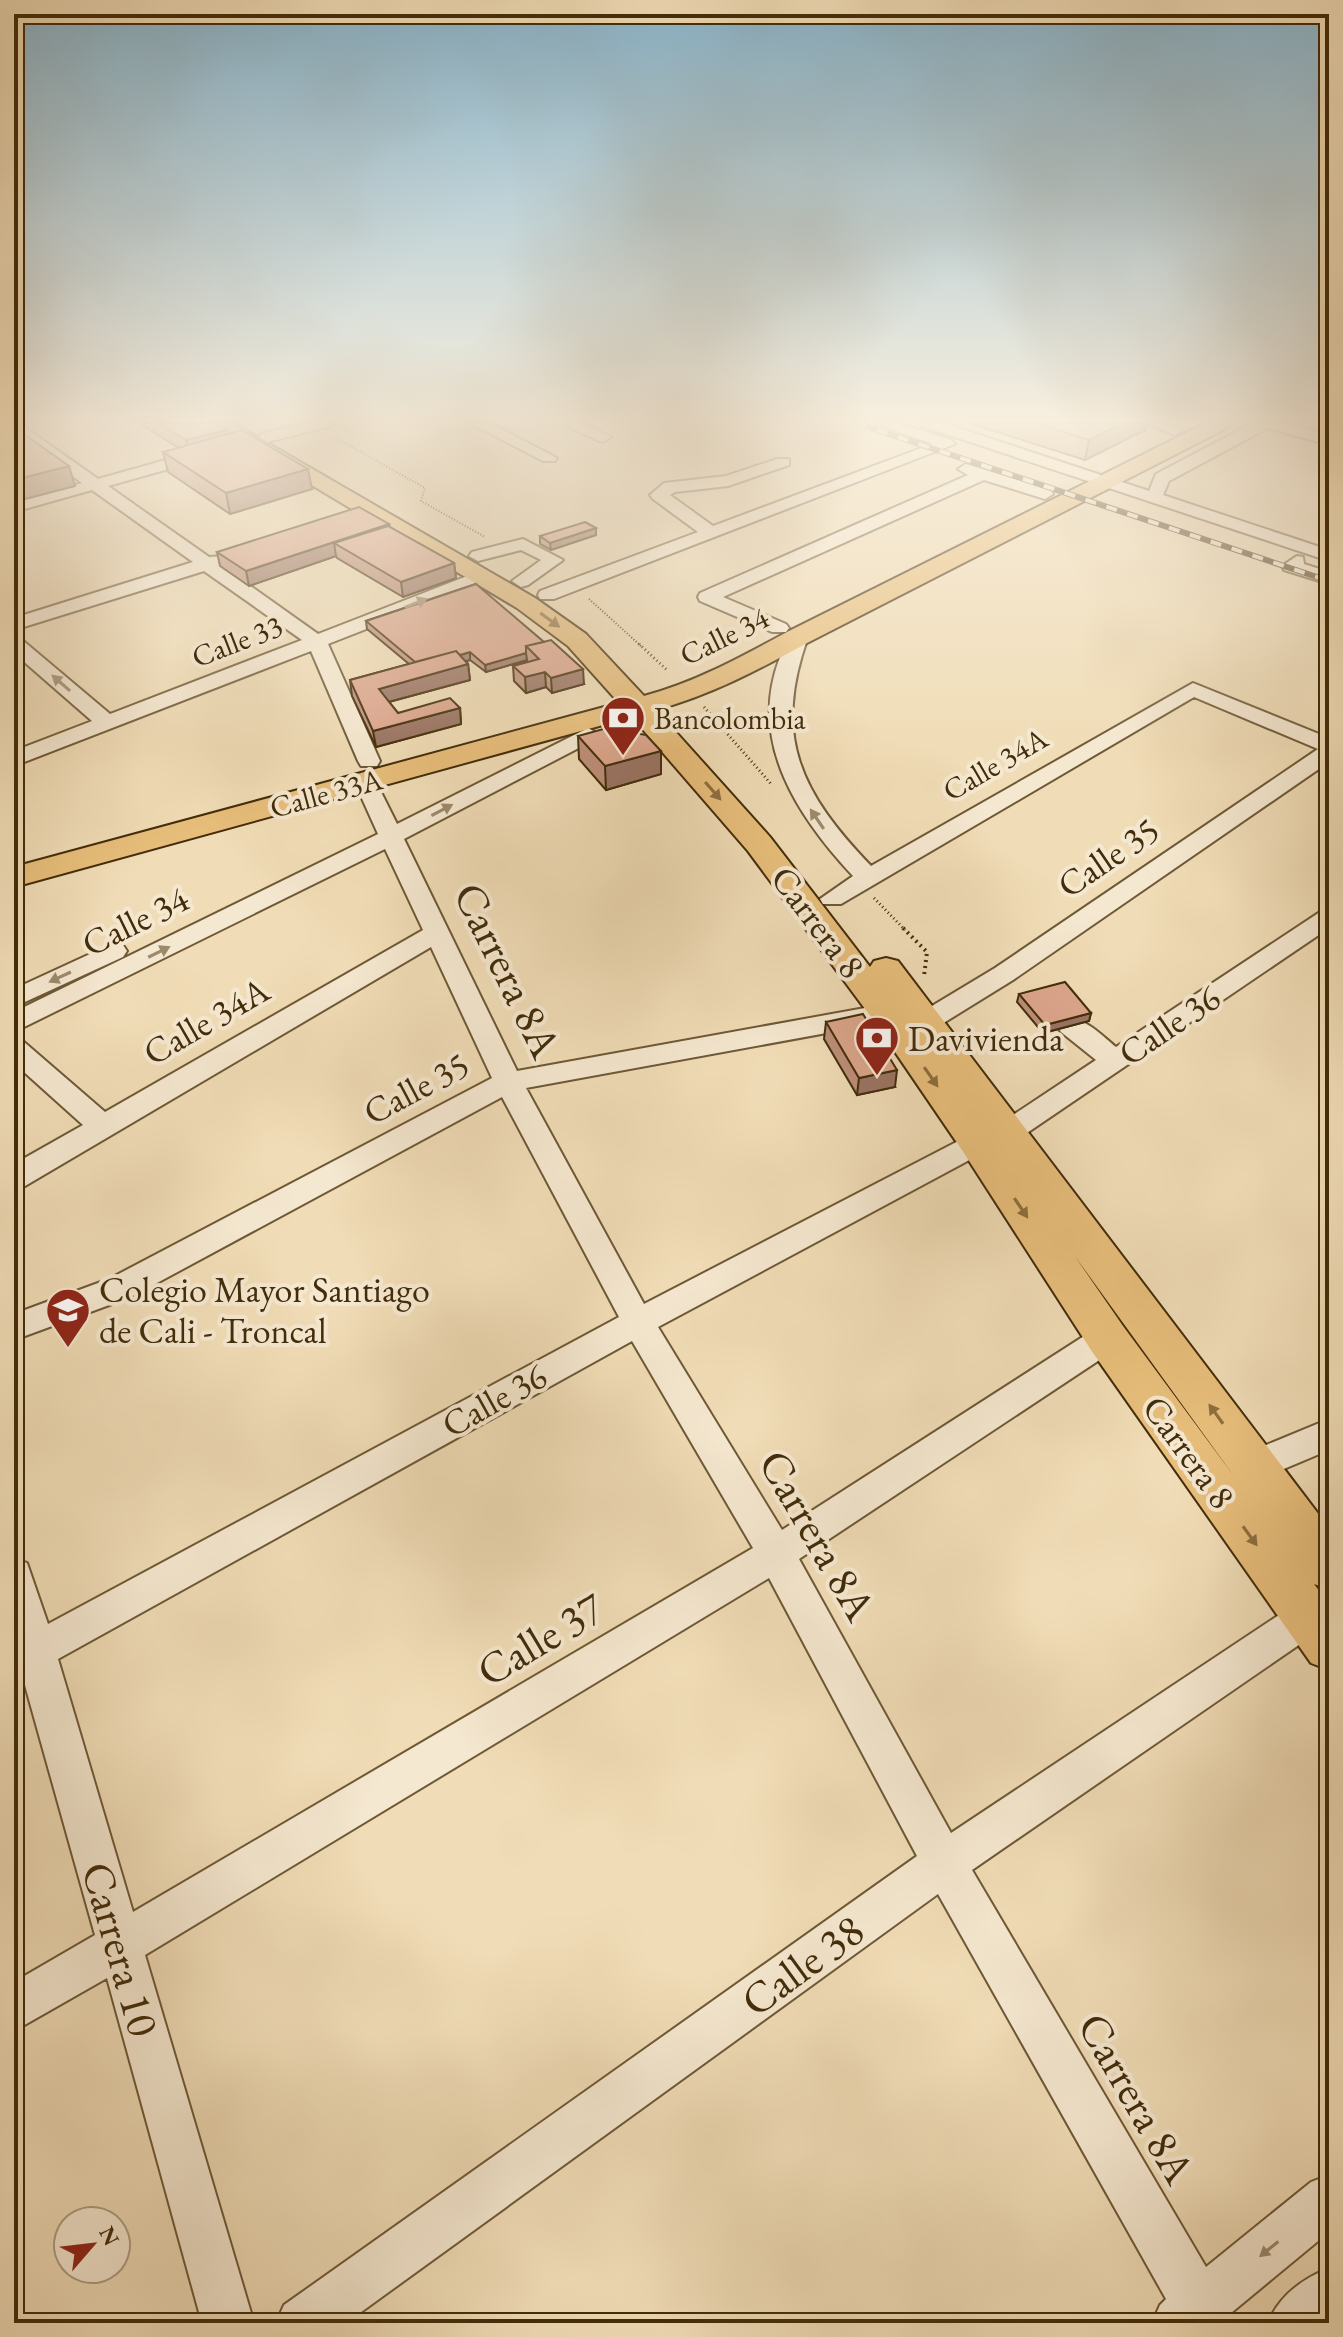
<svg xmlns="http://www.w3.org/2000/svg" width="1343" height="2337" font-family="'EB Garamond',serif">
	<rect width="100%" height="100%" fill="#f0dcb6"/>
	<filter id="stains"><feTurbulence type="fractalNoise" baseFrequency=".0025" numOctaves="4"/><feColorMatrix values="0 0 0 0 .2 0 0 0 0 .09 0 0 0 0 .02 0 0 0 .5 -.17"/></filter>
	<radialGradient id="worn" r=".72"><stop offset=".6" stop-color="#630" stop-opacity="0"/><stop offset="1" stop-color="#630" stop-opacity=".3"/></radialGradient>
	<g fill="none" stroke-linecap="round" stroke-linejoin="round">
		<g stroke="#6e5835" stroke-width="4">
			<path id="minor" d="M14,423L20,424L98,479L205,449L211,451V457L108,486L209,557L225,556L228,560L221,565L318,634L475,573L482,571L491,577L489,581L328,644L380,761L377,766H361L358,761L311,651L14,766V751L92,721L14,653V637L21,639L110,714L302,640L204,571L14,630V618L193,562L92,490L14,512V502L82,483L14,434Z
				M306,423H334L332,426L267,442L259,437L261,434Z
				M470,423H490L557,458L555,461H543Z
				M561,423H583L611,437L603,442L597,440Z
				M875,423H899L951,440L955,444L554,599H540L538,595L540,591L698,532L653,499L650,495L664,483L726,476L777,459H789V465L728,486L675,492L670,495L713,526L932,444Z
				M920,423H944L1149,491L1156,474L1253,423H1286L1329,435V445L1268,428L1169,481L1163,495L1329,550V561L922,426Z
				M1144,423H1168L1183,430L1175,435Z
				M966,464L1051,490L1053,494L1045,499L984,480L723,597L786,624L789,628L786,632H772L700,601L698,597L700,593L968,475L958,469Z
				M523,539L563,560L528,585L521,587L512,581L541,560L521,550L478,561L469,556L472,552Z
				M1297,556L1303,557L1304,564L1329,572V584L1284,570L1282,566Z
				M798,631L808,637C772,737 801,793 871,866L1193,683L1329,738V762L1013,980L937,1027L927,1030L917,1027L913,1021L917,1015L995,968L1318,749L1194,697L841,904H823L820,899L853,876C799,818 748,743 779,660C784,649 785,634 798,631Z
				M588,728L599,734L596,739L404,839L517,1071L887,1004L897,1007L901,1013L897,1019L887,1022L526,1088L644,1304L968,1136L978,1133L988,1136L993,1143L988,1150L658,1327L782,1530L1095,1329L1107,1325L1119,1329L1124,1338L1119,1347L799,1559L951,1833L1294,1605L1308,1599L1322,1605L1327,1617L1322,1629L972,1870L1206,2267L1311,2182L1329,2175V2232L1231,2313L1235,2323H1152L1160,2305L1166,2299L938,1894L346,2323H276L284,2305L917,1856L769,1578L145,1955L254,2323H202L107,1978L14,2031V1982L95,1935L23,1678L14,1681V1558L27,1563L48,1624L619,1317L502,1097L131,1297L14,1340V1314L109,1279L492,1078L431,947L25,1186L14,1189V1164L83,1125L14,1063V1039L24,1042L105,1112L423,930L385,849L14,1032V1012L378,834L355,783L358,778H374L397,824ZM632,1341L753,1548L133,1912L58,1659Z
				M1329,909V928L1018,1139L1008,1142L998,1139L993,1132L998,1125L1096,1060L1061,1032L1057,1026L1061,1020C1083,1014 1100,1034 1116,1047L1320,912Z
				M114,943L123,945L127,951L123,957L14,1007V989Z
				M1329,1419V1450L1255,1481L1242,1477L1237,1466L1242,1455Z
				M1329,2268V2323H1268C1279,2296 1302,2279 1329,2268Z"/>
		</g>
		<g stroke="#422c0a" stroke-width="4">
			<path id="major" d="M208,423H233L535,598L586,634L644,696C696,682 741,657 789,631L1206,423H1232L1229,427L807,643C758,670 711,695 656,710L770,837L870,967L874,961L886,958L898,961L1329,1528V1589L1314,1584L1329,1604V1670L1311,1663L1091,1350L964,1153L874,1021L748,851L632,717L14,887V867L619,703L568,646L517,608ZM1074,1255L1236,1479L1123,1326Z"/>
		</g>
		<path stroke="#422c0a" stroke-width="2" stroke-dasharray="1 2" stroke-linecap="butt" d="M334,437L425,488L421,501L485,537
			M589,599L641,646"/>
		<path stroke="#422c0a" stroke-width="3" stroke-dasharray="1 3" stroke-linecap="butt" d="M639,644L667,670
			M704,707L772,785
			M874,898L905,930"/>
		<path stroke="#422c0a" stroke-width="4" stroke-dasharray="2 4" stroke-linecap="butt" d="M903,928L927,952L924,976"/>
		<use href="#minor" fill="#f5e8d0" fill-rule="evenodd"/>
		<use href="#major" fill="#e8be7b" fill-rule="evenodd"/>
		<g stroke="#422c0a" stroke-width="6">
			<path id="rail" d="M856,423L1329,581"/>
		</g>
		<use href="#rail" stroke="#f5e8d0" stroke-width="4" stroke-dasharray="11" stroke-linecap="butt"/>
	</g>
	<path fill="#bd8f79" stroke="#422c0a" stroke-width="2" d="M141,423H216L228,434L312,489L230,514L168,472L163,452L179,448L142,425Z
		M969,423H1147L1145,430L1085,460Z
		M389,524L390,527L454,563L456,578L403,597L337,558L336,556L249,586L220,566L217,552Z
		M596,535L551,550L540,544V536Z
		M476,584L584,684L552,693L546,687L526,693L514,681L513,666L527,662V660L486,672L470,660L465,661L468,664L470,680L389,702L398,713L460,708L461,724L376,747L352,696L350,680L409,664L367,629L366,621Z
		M578,736L661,751V774L606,790L579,759Z
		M1019,994L1091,1013L1089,1021L1043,1033L1017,1002Z
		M826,1022L895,1087L857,1095L824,1039Z"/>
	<path fill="#9a7463" stroke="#422c0a" stroke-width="2" d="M1124,423H1147L1145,430L1085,460L1089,440Z
		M227,430L230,443L189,454L186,440Z
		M69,466L75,486L14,502V480Z
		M308,469L312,489L230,514L226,493Z
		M389,524L391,538L334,543L336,556L249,586L246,571Z
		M596,528V535L551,550L550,543Z
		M454,563L456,578L403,597L401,582Z
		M470,652V660L422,675L421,667Z
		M526,653L527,660L486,672L485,665Z
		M468,664L470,680L381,704L379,689Z
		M583,669L584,684L552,693L551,678Z
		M545,672L546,687L526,693L525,677Z
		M460,708L461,724L376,747L373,731Z
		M661,751V774L606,790L605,766Z
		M1091,1013L1089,1021L1043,1033L1045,1025Z
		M897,1070L895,1087L857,1095L859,1078Z"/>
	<path fill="#dca68d" stroke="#422c0a" stroke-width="2" d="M157,423H216L227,430L186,440Z
		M1034,423H1124L1089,440Z
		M14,427L69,466L14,480Z
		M242,430L308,469L226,493L163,452Z
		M359,507L389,524L246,571L217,552Z
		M585,522L596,528L550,543L540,536Z
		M388,526L454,563L401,582L334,543Z
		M476,584L544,642L526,646V653L485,665L470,652L460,655L456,651L415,662L366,621Z
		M551,640L583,669L551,678L545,672L525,677L513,666L539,659L526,646Z
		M456,651L468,664L379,689L398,713L450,698L460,708L373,731L350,680Z
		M607,728L646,735L661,751L605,766L578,736Z
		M1065,982L1091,1013L1045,1025L1019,994Z
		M863,1014L897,1070L859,1078L826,1022Z"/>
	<defs><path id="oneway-solid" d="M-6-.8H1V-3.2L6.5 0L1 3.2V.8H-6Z" transform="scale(2)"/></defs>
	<g fill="#9c8a6d">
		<use href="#oneway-solid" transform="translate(416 603) rotate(-22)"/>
		<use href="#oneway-solid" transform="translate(61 683) rotate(-139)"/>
		<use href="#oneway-solid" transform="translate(442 810) rotate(-28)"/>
		<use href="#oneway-solid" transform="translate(817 819) rotate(-124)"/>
		<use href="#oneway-solid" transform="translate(159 952) rotate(-26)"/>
		<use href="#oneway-solid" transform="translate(60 977) rotate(155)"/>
		<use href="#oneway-solid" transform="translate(1269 2249) rotate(141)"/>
	</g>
	<g fill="#8d6e3d">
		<use href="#oneway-solid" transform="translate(550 620) rotate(36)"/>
		<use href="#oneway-solid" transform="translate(713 791) rotate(49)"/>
		<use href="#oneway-solid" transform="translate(931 1077) rotate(55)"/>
		<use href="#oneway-solid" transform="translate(1021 1208) rotate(56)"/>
		<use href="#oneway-solid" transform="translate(1216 1414) rotate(-126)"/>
		<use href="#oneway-solid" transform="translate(1250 1536) rotate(54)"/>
	</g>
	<linearGradient id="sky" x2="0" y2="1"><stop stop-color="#89b7d0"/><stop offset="0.56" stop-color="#f8efde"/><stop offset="1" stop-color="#f8efde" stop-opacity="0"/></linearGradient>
	<rect width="1343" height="750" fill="url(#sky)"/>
	<defs>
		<g id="bank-pin" transform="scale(2.3)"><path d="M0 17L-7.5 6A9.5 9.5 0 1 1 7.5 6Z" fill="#8f2418" stroke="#f5e8d0"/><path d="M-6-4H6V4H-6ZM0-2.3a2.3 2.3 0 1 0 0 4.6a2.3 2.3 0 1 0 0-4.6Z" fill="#fff"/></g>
		<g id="school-pin" transform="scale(2.3)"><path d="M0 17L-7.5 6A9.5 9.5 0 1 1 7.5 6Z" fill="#8f2418" stroke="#f5e8d0"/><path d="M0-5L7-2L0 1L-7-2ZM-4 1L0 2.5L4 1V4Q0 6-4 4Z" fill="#fff"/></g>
	</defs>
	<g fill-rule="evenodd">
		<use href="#bank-pin" x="623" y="718"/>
		<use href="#bank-pin" x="877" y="1038"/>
		<use href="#school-pin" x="68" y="1310"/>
	</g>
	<g text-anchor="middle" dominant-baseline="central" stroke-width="8" stroke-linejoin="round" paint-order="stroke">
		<g font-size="30" fill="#422c0a" stroke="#f5e8d0">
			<text transform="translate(724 636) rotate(-26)">Calle 34</text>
			<text transform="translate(237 641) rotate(-21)">Calle 33</text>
			<text transform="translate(995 764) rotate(-30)">Calle 34A</text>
			<text transform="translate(326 793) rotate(-15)">Calle 33A</text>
		</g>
		<g font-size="30" fill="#422c0a" stroke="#f5e8d0" text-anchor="start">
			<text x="654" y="718">Bancolombia</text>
		</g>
		<g font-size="36" fill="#422c0a" stroke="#f5e8d0">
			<text transform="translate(1108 857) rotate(-34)">Calle 35</text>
			<text transform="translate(135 921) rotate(-26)">Calle 34</text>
			<text transform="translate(818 922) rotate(53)">Carrera 8</text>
			<text transform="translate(206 1021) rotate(-30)">Calle 34A</text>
			<text transform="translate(1169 1025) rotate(-34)">Calle 36</text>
			<text transform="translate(416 1088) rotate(-28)">Calle 35</text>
			<text transform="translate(494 1400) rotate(-29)">Calle 36</text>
			<text transform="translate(1189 1452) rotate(54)">Carrera 8</text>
		</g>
		<g font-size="36" fill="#422c0a" stroke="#f5e8d0" text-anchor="start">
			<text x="908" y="1038">Davivienda</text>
			<text x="99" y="1289">Colegio Mayor Santiago<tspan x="99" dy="41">de Cali - Troncal</tspan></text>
		</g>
		<g font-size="44" fill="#422c0a" stroke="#f5e8d0">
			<text transform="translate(508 970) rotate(64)">Carrera 8A</text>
			<text transform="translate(818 1535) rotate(60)">Carrera 8A</text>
			<text transform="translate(540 1639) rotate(-31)">Calle 37</text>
			<text transform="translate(121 1949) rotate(74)">Carrera 10</text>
			<text transform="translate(802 1965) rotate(-36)">Calle 38</text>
			<text transform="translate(1137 2098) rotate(60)">Carrera 8A</text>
		</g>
	</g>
	<rect width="1343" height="2337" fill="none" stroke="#f0dcb6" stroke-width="48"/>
	<rect x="16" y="16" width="1311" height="2305" fill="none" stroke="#422c0a" stroke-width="4"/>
	<rect x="24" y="24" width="1295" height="2289" fill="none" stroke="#422c0a" stroke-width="2"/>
	<g transform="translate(92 2245) rotate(62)"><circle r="38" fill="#f5e8d0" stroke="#ad9d81" stroke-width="2"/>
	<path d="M0-6L14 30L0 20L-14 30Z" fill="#8f2418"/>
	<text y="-12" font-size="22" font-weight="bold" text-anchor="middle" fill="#422c0a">N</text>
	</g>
	<rect width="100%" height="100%" filter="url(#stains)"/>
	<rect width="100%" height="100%" fill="url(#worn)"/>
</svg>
